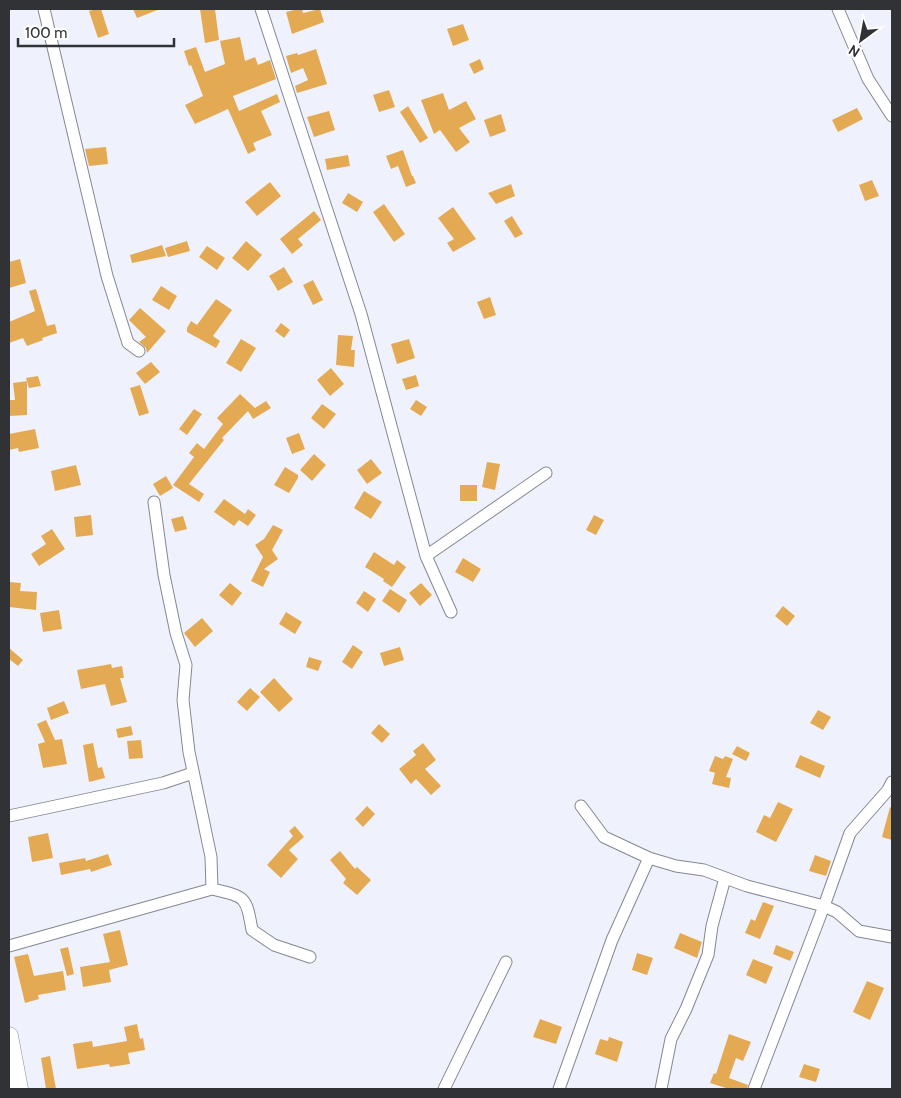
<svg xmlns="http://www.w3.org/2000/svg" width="901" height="1098" font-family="Cabin,sans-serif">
	<rect width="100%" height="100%" fill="#eff2fd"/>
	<path fill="#e4aa53" d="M96,9H101L109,34L98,38L89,11Z
		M133,9H160L137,18Z
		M200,9H215L219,40L205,43Z
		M298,9H302L303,13L320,9L324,22L292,34L286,12Z
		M463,24L469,40L453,46L447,29Z
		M240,37L245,61L255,57L258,65L270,60L276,79L233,96L239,111L277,94L280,102L261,111L272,135L253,143L256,150L248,154L228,109L195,124L185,105L203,96L191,65L189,66L184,51L196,47L205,72L225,64L220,41Z
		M316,49L327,84L297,93L295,86L308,80L303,68L291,73L286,56L297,53L298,55Z
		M480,59L484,69L474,74L469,64Z
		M389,90L395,107L379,112L373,95Z
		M443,93L449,110L466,101L476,119L459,128L470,142L456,152L440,130L434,134L421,100Z
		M408,106L428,138L420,143L400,112Z
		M857,108L863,119L838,132L832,120Z
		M329,111L335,130L314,137L307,117Z
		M501,114L506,131L490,137L484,120Z
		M106,147L108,164L89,166L85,149Z
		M403,150L412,176H413L416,183L406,187L398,166L391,169L386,156Z
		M348,155L350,166L327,170L325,159Z
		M872,180L879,196L865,201L859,185Z
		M270,182L281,196L257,216L245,202Z
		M511,184L515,196L496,204L488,193Z
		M348,193L363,202L357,212L342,203Z
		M384,204L405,234L394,242L373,212Z
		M453,207L476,239L453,252L447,243L454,239L438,218Z
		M314,211L321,220L298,239L303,245L292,254L280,239Z
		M512,216L523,234L515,238L504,221Z
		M187,241L190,251L168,257L165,248Z
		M246,241L262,255L248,271L232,258Z
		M162,245L166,256L132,263L130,255Z
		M207,246L225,258L217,270L199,257Z
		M20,259L26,283L9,288V262Z
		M284,267L293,282L278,291L269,276Z
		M313,280L323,300L313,305L303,285Z
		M161,286L177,296L169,310L152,300Z
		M36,289L47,326L55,324L57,333L42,338L43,340L27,346L23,338L9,343V322L35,311L29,291Z
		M490,297L496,315L484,319L477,302Z
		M216,299L232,310L213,336L220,341L216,348L187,332V328L191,321L197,325Z
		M140,308L166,331L147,353L146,348L139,342L146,337L129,320Z
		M281,323L290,330L284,338L275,331Z
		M338,335L353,336L351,350H355L354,367L336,365Z
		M241,339L256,348L241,372L226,363Z
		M409,339L415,358L397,364L391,344Z
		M151,362L160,372L145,384L136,373Z
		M331,368L344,384L330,396L317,380Z
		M416,375L419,386L406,390L402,379Z
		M38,376L41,386L29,388L26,378Z
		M27,381V415L9,416V400H15L13,383Z
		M140,385L149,413L139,416L130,388Z
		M240,394L255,408L266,401L271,408L253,419L248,411L222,438L224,440L189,484L204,494L199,502L173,485L194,457L189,453L197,443L204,449L223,424L217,418Z
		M416,400L427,407L421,416L410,409Z
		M322,404L336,414L324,429L311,418Z
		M194,409L202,414L187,435L179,429Z
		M35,429L39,448L19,452L18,448L9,450V434Z
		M299,433L305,449L292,454L286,438Z
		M314,454L326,465L312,481L300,470Z
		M371,459L382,473L367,484L357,470Z
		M487,462L500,464L495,490L482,487Z
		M76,465L81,485L55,491L51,471Z
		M285,467L298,475V478L289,493L274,485Z
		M166,476L173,488L160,496L153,484Z
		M460,485H477V501H460Z
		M364,491L382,502L371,519L354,508Z
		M224,499L245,514L248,509L256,515L248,526L239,520L234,526L214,512Z
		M91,515L93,535L76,537L74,517Z
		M594,515L604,520L596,535L586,530Z
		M183,516L187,529L175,532L171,519Z
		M273,525L283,530L272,550L278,559L264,569L270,572L263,587L251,581L263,557L255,545L264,539Z
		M52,529L65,549L39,566L31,554L46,544L41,536Z
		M374,552L394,565L397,560L406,567L392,587L383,581L384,579L365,567Z
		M463,558L481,569L473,582L455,572Z
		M9,582L21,583L20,591L37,592L36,610L9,607Z
		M230,583L242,593L232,606L219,595Z
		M421,583L432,595L420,606L409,593Z
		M390,589L407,600L399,613L382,601Z
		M364,591L376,599L368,612L356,603Z
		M783,606L795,616L787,626L775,616Z
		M59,610L62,629L43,632L40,613Z
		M286,612L302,622L295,634L279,624Z
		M202,618L213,631L195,647L184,633Z
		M353,645L363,652L352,669L342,662Z
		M400,647L404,660L384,666L380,653Z
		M9,648L23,660L18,666L9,659Z
		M309,657L322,661L318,671L306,667Z
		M111,664L112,668L122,666L124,678H120L127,702L111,706L105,684L81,689L77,670Z
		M274,678L293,699L279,712L260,692Z
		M250,688L260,697L247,711L237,702Z
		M64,701L69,713L51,720L47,708Z
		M818,710L831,717L823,730L810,723Z
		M46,720L55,740L62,739L67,764L43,768L38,744L45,742L37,724Z
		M379,724L390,734L382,743L371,733Z
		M131,726L133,735L118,738L116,729Z
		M141,740L143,758L129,759L127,741Z
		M93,743L98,768L102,767L105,778L89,782L83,745Z
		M423,743L436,760L425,769L441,786L431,795L416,779L411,784L399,769L416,755L413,751Z
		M737,746L750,753L746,761L732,754Z
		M800,755L825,766L820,778L795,767Z
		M715,756L723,759L725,756L733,759L726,777L731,778L729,788L712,784L715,773L709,771Z
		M778,802L793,809L776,842L756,832L764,815L770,818Z
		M367,806L375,814L363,827L355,819Z
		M890,807L892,808V840L882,837Z
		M295,826L304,837L289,850L298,859L281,878L267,865L293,836L289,831Z
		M48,833L53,858L32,862L28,837Z
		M340,851L355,869L357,867L371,880L357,895L343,883L346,879L330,860Z
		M108,854L112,865L91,872L90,869L61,875L59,863L85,858L86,861Z
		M815,855L831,861L826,876L809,871Z
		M763,902L774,906L760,939L745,933L751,919L755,921Z
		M120,930L128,965L109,970L111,982L83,987L80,967L110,962L103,934Z
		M680,933L702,942L697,958L674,948Z
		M776,945L794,952L790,961L773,954Z
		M68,947L74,974L67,976L60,949Z
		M637,953L653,958L647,975L632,970Z
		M28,954L34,976L63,971L66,990L38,995L39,999L25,1003L14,957Z
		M753,959L773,967L766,984L746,975Z
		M867,981L884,988L870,1020L853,1012Z
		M540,1019L562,1027L556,1044L533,1037Z
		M137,1024L140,1039L143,1038L145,1050L128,1053L130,1064L110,1067L109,1064L77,1069L73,1044L92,1041L93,1047L127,1041L124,1027Z
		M729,1034L751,1042L743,1061L736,1058L729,1078L748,1085L747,1089H729L710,1083L714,1073L716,1074Z
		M609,1037L623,1042L617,1062L595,1054L600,1039L608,1041Z
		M50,1056L56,1089H46L41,1058Z
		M804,1064L820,1069L816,1082L799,1077Z"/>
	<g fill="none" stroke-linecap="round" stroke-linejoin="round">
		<g stroke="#858791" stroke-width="13">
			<path id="minor" d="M44,9L107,276L128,343L139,351
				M261,9L361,314L426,556L451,612
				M838,9L868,79L892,116
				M154,502L164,575L176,633L186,665L183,700L189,752L211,857L212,889
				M426,556L546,473
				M581,806L604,837L649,858L676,866L704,870L747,886L824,906L837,912L859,931L892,937
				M9,816L163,783L193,773
				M9,946L212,889C246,897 246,896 252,930L274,945L310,957
				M444,1089L506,962
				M559,1089L612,940L649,858
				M661,1089L671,1039L686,1009L708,955L712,926L725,878
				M754,1089L824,906L850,833L888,790L892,782"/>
		</g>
		<g stroke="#858791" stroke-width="19">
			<path id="highway" d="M9,1036L19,1089"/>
		</g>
		<use href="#minor" stroke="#fff" stroke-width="11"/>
		<use href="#highway" stroke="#fff" stroke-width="18"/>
	</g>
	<rect width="901" height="1098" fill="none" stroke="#313236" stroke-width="20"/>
	<g transform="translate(861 40) rotate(212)" stroke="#ffffff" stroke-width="4" paint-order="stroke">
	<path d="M0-4L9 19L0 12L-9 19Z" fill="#313236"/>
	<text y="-8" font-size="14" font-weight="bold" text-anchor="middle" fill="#313236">N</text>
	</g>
	<path d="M18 38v8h156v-8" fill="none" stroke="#313236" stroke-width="2.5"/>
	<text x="25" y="38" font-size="15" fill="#313236" stroke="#ffffff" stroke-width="4" paint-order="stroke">100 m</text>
</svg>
